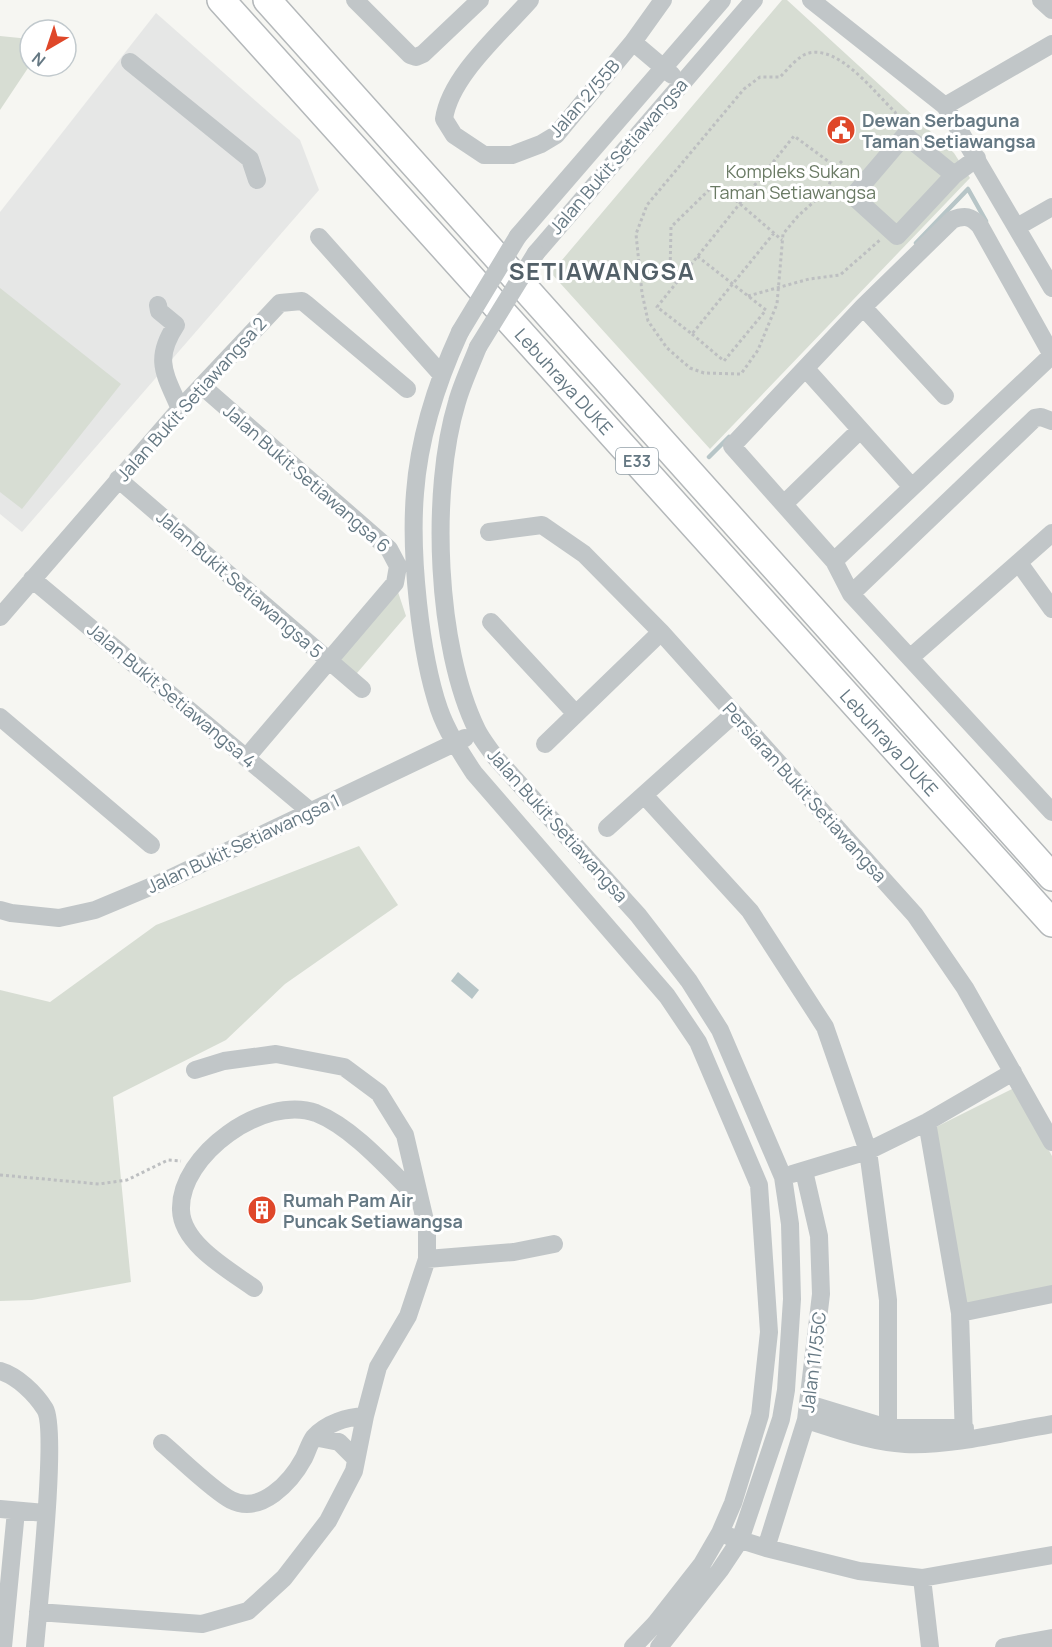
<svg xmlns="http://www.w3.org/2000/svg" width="1052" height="1647" font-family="Manrope,sans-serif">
	<rect width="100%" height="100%" fill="#f6f6f2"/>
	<path fill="#e6e7e6" d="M156,13L300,140L319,190L22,532L0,514V212Z"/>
	<path fill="#d7ddd3" d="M782,0H787L954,153L970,178L710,449L551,273Z
		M0,36L30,39V65L0,110Z
		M0,288L121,384L22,509L0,492Z
		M395,583L406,616L351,680L328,660Z
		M359,846L398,905L285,984L226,1040L113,1097L131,1282L32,1300L0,1301V990L50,1002L156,925Z
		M1014,1088L1052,1156V1288L966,1306L936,1127Z"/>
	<path fill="#b7c5c7" d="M458,972L479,990L472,999L451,981Z"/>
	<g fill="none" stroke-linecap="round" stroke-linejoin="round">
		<path stroke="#b7c5c7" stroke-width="4.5" d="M916,243L968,189L986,221
			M709,457L729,437"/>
		<g stroke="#b4b8ba" stroke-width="30">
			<g id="highway">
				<path id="s1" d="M221,0L1052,923"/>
				<path d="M267,0L1052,877"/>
			</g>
		</g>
		<path stroke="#bdbfc1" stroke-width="3" stroke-dasharray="3 3" stroke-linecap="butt" d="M842,161L836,167L827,190L798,216L783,234L777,304L758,350L741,374L704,373L690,368L667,348L648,321L642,293L636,234L647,205L744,89L760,77H780C787,70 799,55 809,53C840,46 874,92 895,112L900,123
			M774,233L692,334L657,307L794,136L836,167
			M676,282L670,274L671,227L713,186L718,185L782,240
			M748,296L809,279L840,275L880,240
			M692,334L724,361L766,310L697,256
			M0,1175L99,1184L127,1180L168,1160L181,1161"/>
		<path stroke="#c1c6c8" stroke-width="18" d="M355,0L410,55L416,57L423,54L480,0
			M530,0C502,32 450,76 444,119L454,135L484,155H512L541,144L556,135L633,42L663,0
			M811,0L945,106L1052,288
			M1041,0L1052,10
			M633,42L672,75
			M130,62L250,159L257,180
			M945,106L1052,44
			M954,175L905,135L853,196L897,236L954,175L977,158
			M1017,227L1052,207
			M518,236L722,0
			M319,237L441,374
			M536,253L754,0
			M158,305L159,311L176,325C153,360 165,374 180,409
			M863,307L945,396
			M460,332C437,382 419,439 415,493C410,554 420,653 439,709C447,732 461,753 474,773L667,996L698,1042L759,1185L769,1332L760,1415L733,1503L720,1533L702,1564L655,1624L633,1647
			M478,347C471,365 462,384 457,402C430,491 436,647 477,730C482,740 489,748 495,757L638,915L689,981L720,1030L783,1177L790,1224L792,1299L786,1390L781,1419L740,1540L720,1570L659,1647
			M1052,355L980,226C971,216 965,215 952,220L863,307L732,446L834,561L851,594L1052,812
			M806,369L911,486
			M202,386L389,549L398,566L395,583L246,758
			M118,479L362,689
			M784,504L860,430
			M489,532L542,525L584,554L661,632L915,915L965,988L1052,1142
			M834,561L1052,355
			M1019,563L1052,609
			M32,579L311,812
			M851,594L1035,418L1041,417L1052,421
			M0,617L180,409L280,303L302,301L306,304L407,389
			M491,622L576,714
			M911,657L1052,533
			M0,717L151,845
			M545,744L661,632
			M644,795L750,911L825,1027L868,1151L888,1300V1428
			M607,828L734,714
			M0,910L11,913L59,918L95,910L169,879L465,738
			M927,1122L960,1313L964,1439
			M792,1174L868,1151L927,1122L1013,1072
			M427,1259L514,1252L554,1244
			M254,1288C229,1270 182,1244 181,1210C179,1155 264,1094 316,1113C354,1128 391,1172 420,1200
			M960,1313L1052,1294
			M0,1371C17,1376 35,1393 45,1409C58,1430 38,1610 35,1647
			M809,1404L888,1428H965
			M806,1420C839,1430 871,1442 905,1444C953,1446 1005,1432 1052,1424
			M314,1437L339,1442L356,1459
			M162,1443C180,1458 212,1490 231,1500C261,1515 291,1482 304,1458C307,1452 310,1442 314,1437C327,1423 347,1417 365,1416
			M0,1509L45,1513
			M728,1536L766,1548L859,1571L922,1578L1052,1555
			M766,1548L806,1420L821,1294L819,1236L804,1171
			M922,1578L930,1647
			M38,1612L202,1624L248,1611L284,1578L328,1521L354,1471L365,1416L378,1367L408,1316L427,1259V1229L405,1135L379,1093L344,1067L276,1054L224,1061L195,1070
			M3,1647L16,1511
			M1004,1647L1052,1638"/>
		<use href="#highway" stroke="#fff" stroke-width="27"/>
		<path stroke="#c1c6c8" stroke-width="18" d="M460,332L518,236
			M478,347L536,253"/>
	</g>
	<defs>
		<g id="civic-disc" transform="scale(1.5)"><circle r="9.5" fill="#df4729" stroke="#fff"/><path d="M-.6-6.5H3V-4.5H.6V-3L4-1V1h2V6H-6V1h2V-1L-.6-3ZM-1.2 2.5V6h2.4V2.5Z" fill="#fff"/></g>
		<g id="building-disc" transform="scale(1.5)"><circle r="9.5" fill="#df4729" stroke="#fff"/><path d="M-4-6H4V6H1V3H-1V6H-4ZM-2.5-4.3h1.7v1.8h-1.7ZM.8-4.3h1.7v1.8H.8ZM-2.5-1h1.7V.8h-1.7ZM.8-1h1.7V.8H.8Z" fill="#fff"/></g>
	</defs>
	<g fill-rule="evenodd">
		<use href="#civic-disc" x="841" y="130"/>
		<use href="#building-disc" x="262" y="1210"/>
	</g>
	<g text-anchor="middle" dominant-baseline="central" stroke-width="6" stroke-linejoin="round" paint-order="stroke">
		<rect fill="#fff" stroke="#93a0a8" stroke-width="1.5" x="616" y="448" width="42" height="26" rx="4.5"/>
		<g font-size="16" font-weight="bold" fill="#657883">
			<text x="637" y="461">E33</text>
		</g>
		<g font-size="18" fill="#657883" stroke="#fff">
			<text transform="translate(584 98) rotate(-49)">Jalan 2/55B</text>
			<text transform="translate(618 156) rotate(-49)">Jalan Bukit Setiawangsa</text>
			<text stroke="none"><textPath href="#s1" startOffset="513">Lebuhraya DUKE</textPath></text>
			<text transform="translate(191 399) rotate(-48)">Jalan Bukit Setiawangsa 2</text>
			<text transform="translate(307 478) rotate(41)">Jalan Bukit Setiawangsa 6</text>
			<text transform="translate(240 584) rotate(41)">Jalan Bukit Setiawangsa 5</text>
			<text transform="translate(172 695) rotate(40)">Jalan Bukit Setiawangsa 4</text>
			<text stroke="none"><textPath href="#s1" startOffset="999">Lebuhraya DUKE</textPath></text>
			<text transform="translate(805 792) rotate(48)">Persiaran Bukit Setiawangsa</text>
			<text transform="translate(558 825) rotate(48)">Jalan Bukit Setiawangsa</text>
			<text transform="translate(243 843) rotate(-25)">Jalan Bukit Setiawangsa 1</text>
			<text transform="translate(813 1362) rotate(-83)">Jalan 11/55C</text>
		</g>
		<g font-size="18" font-weight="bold" fill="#657883" stroke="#fff" text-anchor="start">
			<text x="862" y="120">Dewan Serbaguna<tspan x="862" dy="21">Taman Setiawangsa</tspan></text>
			<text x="283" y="1200">Rumah Pam Air<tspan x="283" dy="21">Puncak Setiawangsa</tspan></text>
		</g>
		<g font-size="18" fill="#6a7a64" stroke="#fff">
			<text x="793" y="171">Kompleks Sukan<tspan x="793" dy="21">Taman Setiawangsa</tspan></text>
		</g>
		<g font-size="24" font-weight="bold" letter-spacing="1.5" fill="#536068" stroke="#fff">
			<text x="602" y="270">SETIAWANGSA</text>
		</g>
	</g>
	<g transform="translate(48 48) rotate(219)"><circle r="28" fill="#ffffff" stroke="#c1c9cd" stroke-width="1.5"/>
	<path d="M0-4.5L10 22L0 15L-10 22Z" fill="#df4729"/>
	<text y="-9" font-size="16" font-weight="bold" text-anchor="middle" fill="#657883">N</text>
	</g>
</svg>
